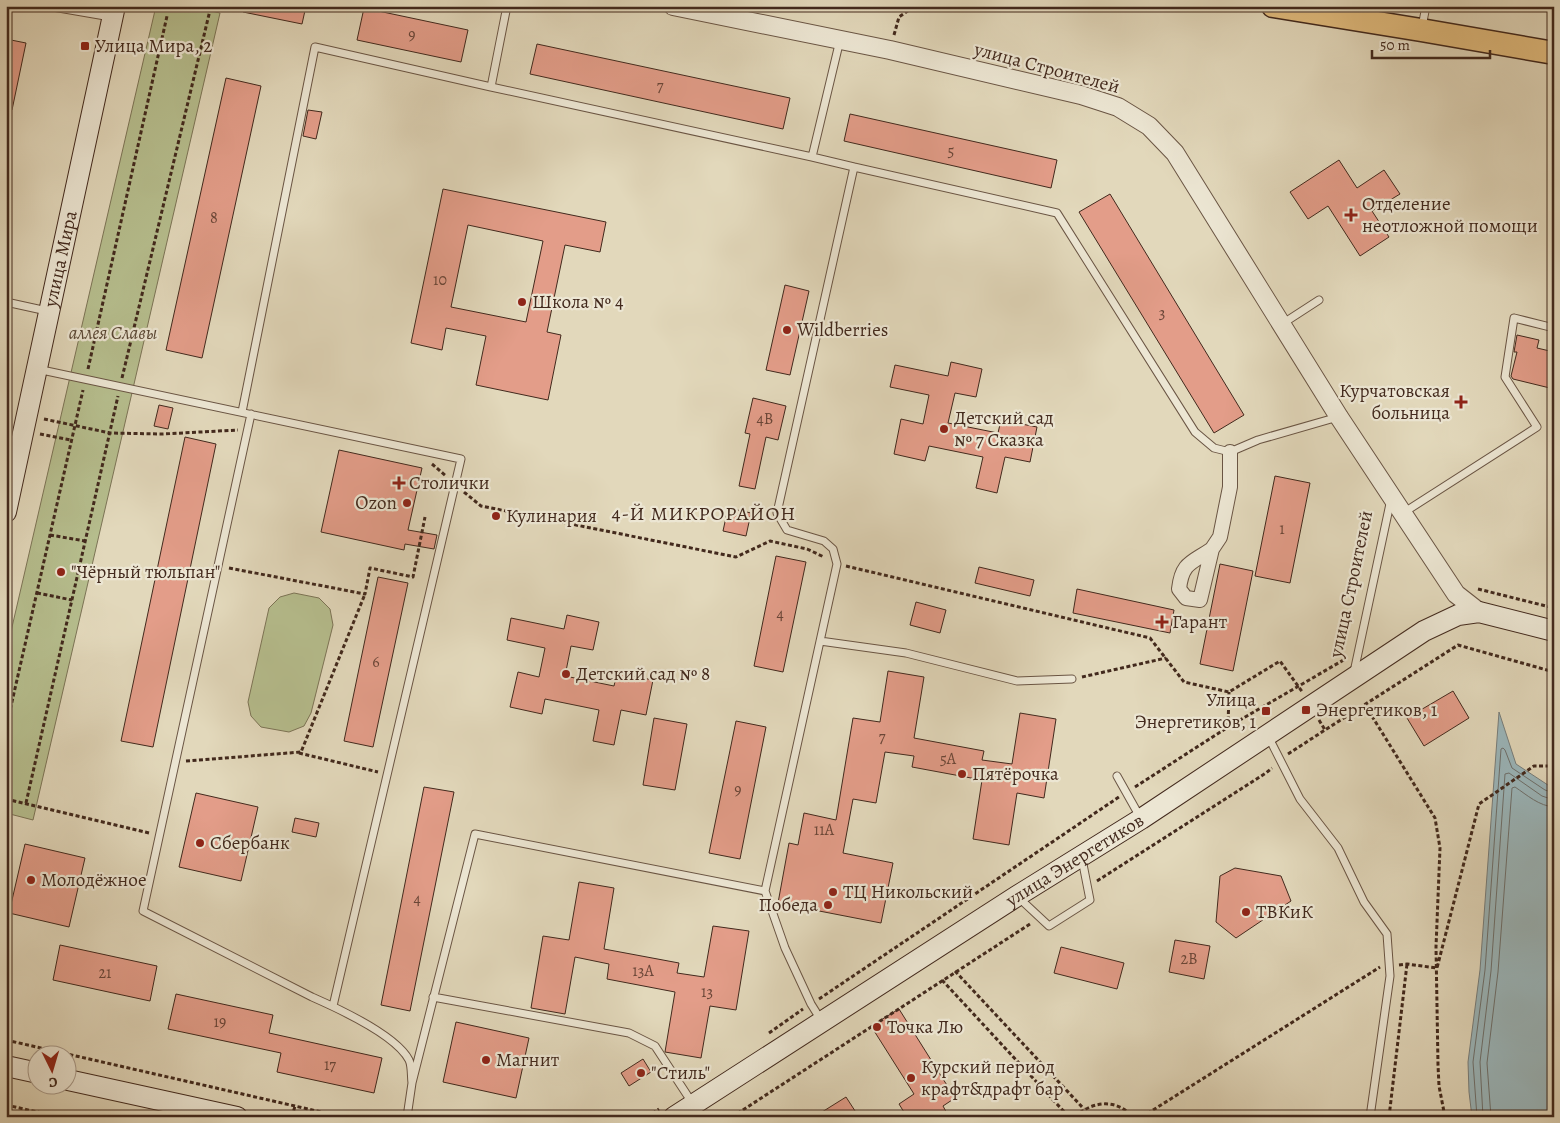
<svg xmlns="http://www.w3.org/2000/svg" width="1560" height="1123" font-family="Alegreya,serif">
	<rect width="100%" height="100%" fill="#e2d8bb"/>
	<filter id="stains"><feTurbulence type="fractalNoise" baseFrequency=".004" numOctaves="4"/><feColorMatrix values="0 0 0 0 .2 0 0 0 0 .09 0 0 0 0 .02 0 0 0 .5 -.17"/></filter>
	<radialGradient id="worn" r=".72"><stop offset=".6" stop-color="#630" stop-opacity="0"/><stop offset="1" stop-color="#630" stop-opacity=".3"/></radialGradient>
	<path fill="#b6be8e" stroke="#7c7456" d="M156,6H191L220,13L33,820L6,813V653Z
		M294,593L319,598L330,609L333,625L311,713L304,726L289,732L261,727L251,716L248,702L269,608L280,597Z"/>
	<path fill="#9bb7bc" stroke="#777e7c" d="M1499,712L1516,764L1554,789V1117H1472L1469,1092L1468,1062L1480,970Z"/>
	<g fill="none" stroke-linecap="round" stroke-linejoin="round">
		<path stroke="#6e706c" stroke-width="1" d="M1477,1117L1473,1062L1485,970L1501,749L1503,748L1505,750L1512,768L1545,790L1554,793
			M1483,1117L1480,1062L1491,971L1505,774L1509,773L1542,796L1554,800
			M1491,1117L1487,1063L1498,972L1512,788L1515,787C1527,795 1539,806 1554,807"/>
	</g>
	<path fill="#e39d89" stroke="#42291d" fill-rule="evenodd" d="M244,6H306L302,24L243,12Z
		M364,8L468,30L461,62L357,40Z
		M6,39L26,43L12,110L6,109Z
		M537,44L790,98L783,129L530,74Z
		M226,78L261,86L202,358L166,350Z
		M308,110L322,112L316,139L303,136Z
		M850,114L1057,160L1051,188L844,141Z
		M1339,160L1357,188L1384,170L1400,194L1372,211L1389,237L1360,256L1328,206L1308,219L1290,192Z
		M443,189L606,222L600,252L565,245L547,332L561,335L548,400L476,385L486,336L446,328L442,350L411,343ZM468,225L543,241L526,322L451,307Z
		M1110,194L1244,415L1214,433L1079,212Z
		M785,285L809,291L790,375L766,370Z
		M1517,335L1539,340L1537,348L1554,352V389L1513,379L1511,376L1517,352H1514Z
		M951,362L982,369L976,397L955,393L948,423L998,433L1001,420L1037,427L1030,462L1005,457L997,493L976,488L983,457L929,446L925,461L894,454L901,419L923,424L929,395L890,387L895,365L948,376Z
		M753,398L786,406L778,440L766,437L755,489L739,486L750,434L745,433Z
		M159,405L173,408L168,429L154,426Z
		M185,437L216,444L153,747L121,741Z
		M339,450L422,468L408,530L437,535L434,549L405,544L404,550L321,532Z
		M1275,476L1310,483L1290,583L1255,576Z
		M728,508L751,513L746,536L723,531Z
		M776,556L806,562L783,672L754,666Z
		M1220,564L1253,571L1233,671L1200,664Z
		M979,567L1034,580L1030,596L975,583Z
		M378,577L408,583L373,747L344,741Z
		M1077,589L1174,610L1170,633L1073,613Z
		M916,602L946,610L940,633L910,625Z
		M567,615L599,622L593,650L571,646L565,676L614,686L617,673L653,680L646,715L621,710L614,745L593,741L599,710L545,699L542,714L510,707L518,672L539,677L545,648L507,640L511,618L564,629Z
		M888,671L924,677L914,738L984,751L982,760L1012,764L1020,713L1056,719L1044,798L1017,793L1009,845L973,839L982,780L912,767L914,756L885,752L876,803L853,799L843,853L893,863L881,923L778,903L789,843L798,845L804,813L836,820L853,718L880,722Z
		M1453,691L1469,718L1424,746L1407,718Z
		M654,718L687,724L675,790L643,785Z
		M736,721L766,727L740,859L709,853Z
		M424,787L454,792L410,1011L381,1005Z
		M196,793L258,807L241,881L179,867Z
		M295,818L319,823L316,837L292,832Z
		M25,844L85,858L69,927L9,913Z
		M1235,868L1281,876L1291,901L1236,938L1216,922L1220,876Z
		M579,882L614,888L604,949L679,963L677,973L704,977L713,926L749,931L736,1010L710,1006L701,1058L665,1052L675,992L607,979L609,964L575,957L565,1014L531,1008L543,936L569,940Z
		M1175,940L1210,946L1204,979L1169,972Z
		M60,945L157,966L150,1001L53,980Z
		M1061,947L1124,963L1117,989L1054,973Z
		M176,994L273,1015L269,1033L382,1058L374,1093L277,1072L281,1053L168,1029Z
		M899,1009L955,1098L943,1106L949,1117H907L899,1104L914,1094L871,1026Z
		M456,1022L529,1038L516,1098L443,1082Z
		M643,1059L651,1072L629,1086L621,1073Z
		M846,1097L859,1117H814Z"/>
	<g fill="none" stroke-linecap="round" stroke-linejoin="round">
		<g stroke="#6a5544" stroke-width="9">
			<path id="service" d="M47,6L111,17
				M507,6L491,87L812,157
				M1422,27L1426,6
				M854,167L1057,213L1195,432L1214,448L1230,452L1258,440L1338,417
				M6,302L47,311
				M1282,324L1319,300
				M37,369L461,459L333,1006
				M242,412L315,47L491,87
				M251,414L143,911L312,997C337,1008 396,1035 409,1060C412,1066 411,1076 412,1083
				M1403,513L1537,427L1505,377L1514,318L1554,328
				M820,641L906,653L1017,681L1072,679
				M1354,672L1391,499
				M1268,736L1300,799L1338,848L1364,902L1387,934L1390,976L1370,1117
				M1117,776L1140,817
				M1019,898L1049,926L1090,900L1082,859
				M433,997L629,1033L655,1046L693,1104
				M821,1020L811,1004L785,948L765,891L837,564L833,549L824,541L787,530L777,513L854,167L812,157L840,40
				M407,1117L412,1083L475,834L765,891"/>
		</g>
		<g stroke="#6a5544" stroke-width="16">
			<path id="minor" d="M1212,549C1192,563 1182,562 1179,589L1186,598L1200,600L1212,549L1220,537L1230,487V452"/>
		</g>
		<g stroke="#6a5544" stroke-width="20">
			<path id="tertiary" d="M673,6L890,50L1081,95L1118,107L1149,126L1175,153L1339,417L1456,594L1479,612"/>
		</g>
		<g stroke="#42291d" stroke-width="22">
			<g id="secondary">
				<path id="s1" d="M6,512L115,6"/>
				<path d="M6,1066L38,1073"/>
				<path d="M68,1080L237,1117"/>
				<path id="s2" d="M674,1117L1017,896L1141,819L1424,631L1458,615L1479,612L1554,631"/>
			</g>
		</g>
		<g stroke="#42291d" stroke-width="25">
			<path id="primary" d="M1273,6L1421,30L1554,53"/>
		</g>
		<path stroke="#42291d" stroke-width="3" stroke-dasharray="4 2.5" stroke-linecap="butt" d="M894,35L899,17L915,6
			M88,369L167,16
			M122,378L211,6
			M44,419L110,433L163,434L238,430
			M40,434L71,440
			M432,464L446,476
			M464,492L481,506L736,557L770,541L807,549L824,557
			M50,535L85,541
			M846,566L1150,638L1184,682L1229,692L1280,661L1303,693
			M229,568L365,594L370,568L413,577L425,517
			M1478,589L1554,608
			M37,593L72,600
			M1082,677L1166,658
			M1365,705L1435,818L1440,848L1436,947L1438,1065L1439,1086L1445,1117
			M1319,720L1325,730L1458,645L1554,672
			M1228,727L1229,692
			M6,728L83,390
			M299,753L378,772
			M1288,754L1325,730
			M186,761L301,752L365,594
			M1135,787L1228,727L1347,658
			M6,799L149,833
			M26,803L118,396
			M1097,881L1266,773L1272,768
			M1399,965L1407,964L1437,968L1479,804L1534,766H1554
			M955,971L1084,1109
			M942,980L1069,1117
			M819,999L1119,797
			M769,1033L803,1009
			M6,1040L343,1117
			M6,1105L60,1117
			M292,1117L295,1106
			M647,1117L659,1109
			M732,1117L1030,924
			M1075,1117C1092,1101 1116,1098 1133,1117
			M1142,1117L1380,967
			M1389,1117L1407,964"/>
		<use href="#service" stroke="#ece6d3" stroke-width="7"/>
		<use href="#minor" stroke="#ece6d3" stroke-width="14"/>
		<use href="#tertiary" stroke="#ece6d3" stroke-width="18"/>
		<use href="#secondary" stroke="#ece6d3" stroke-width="20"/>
		<use href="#primary" stroke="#e1bc7e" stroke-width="22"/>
	</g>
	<g fill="#8f2418" stroke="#ece6d3" stroke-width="2">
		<rect x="80" y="41" width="10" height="10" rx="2.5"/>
		<path d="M1348.5 207.5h5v5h5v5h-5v5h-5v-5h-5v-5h5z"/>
		<circle cx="522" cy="302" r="5"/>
		<circle cx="787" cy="330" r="5"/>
		<path d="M1458.5 394.5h5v5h5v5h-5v5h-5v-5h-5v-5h5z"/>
		<circle cx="944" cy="429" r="5"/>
		<path d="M396.5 475.5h5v5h5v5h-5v5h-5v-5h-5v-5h5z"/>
		<circle cx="407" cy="503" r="5"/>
		<circle cx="496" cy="516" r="5"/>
		<circle cx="61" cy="572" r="5"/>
		<path d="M1159.5 614.5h5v5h5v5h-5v5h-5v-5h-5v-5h5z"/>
		<circle cx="566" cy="674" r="5"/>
		<rect x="1301" y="705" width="10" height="10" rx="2.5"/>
		<rect x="1261" y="706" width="10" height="10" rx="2.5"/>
		<circle cx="962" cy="774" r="5"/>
		<circle cx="200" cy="843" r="5"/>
		<circle cx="31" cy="880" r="5"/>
		<circle cx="833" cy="892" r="5"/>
		<circle cx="828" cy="905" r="5"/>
		<circle cx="1246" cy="912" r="5"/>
		<circle cx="877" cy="1027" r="5"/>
		<circle cx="486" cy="1060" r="5"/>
		<circle cx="641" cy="1073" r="5"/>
		<circle cx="911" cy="1078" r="5"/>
	</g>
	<g text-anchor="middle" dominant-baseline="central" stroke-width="4.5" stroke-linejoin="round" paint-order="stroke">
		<g font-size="16" fill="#6a4638">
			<text x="412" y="35">9</text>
			<text x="660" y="86">7</text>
			<text x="951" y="151">5</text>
			<text x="214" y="218">8</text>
			<text x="440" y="280">10</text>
			<text x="1162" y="313">3</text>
			<text x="765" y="419">4В</text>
			<text x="1282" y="529">1</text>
			<text x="780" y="614">4</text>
			<text x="376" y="662">6</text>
			<text x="882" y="737">7</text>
			<text x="948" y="759">5А</text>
			<text x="738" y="790">9</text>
			<text x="824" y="830">11А</text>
			<text x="417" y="899">4</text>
			<text x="1189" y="959">2В</text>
			<text x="643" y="971">13А</text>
			<text x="105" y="973">21</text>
			<text x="707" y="992">13</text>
			<text x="220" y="1022">19</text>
			<text x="330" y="1065">17</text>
		</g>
		<g font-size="19" fill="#42291d" stroke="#ece6d3" text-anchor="start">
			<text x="95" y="46">Улица Мира, 2</text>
			<text x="1362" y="204">Отделение<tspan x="1362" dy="22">неотложной помощи</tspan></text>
			<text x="532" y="302">Школа № 4</text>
			<text x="797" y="330">Wildberries</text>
			<text x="1450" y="391" text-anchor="end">Курчатовская<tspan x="1450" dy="22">больница</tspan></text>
			<text x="954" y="418">Детский сад<tspan x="954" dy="22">№ 7 Сказка</tspan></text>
			<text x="409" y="483">Столички</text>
			<text x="397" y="503" text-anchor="end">Ozon</text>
			<text x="506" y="516">Кулинария</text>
			<text x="71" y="572">"Чёрный тюльпан"</text>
			<text x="1172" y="622">Гарант</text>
			<text x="576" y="674">Детский сад № 8</text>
			<text x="1256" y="700" text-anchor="end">Улица<tspan x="1256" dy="22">Энергетиков, 1</tspan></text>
			<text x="1316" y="710">Энергетиков, 1</text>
			<text x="972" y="774">Пятёрочка</text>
			<text x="210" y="843">Сбербанк</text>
			<text x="41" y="880">Молодёжное</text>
			<text x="843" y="892">ТЦ Никольский</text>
			<text x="818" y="905" text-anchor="end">Победа</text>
			<text x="1256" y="912">ТВКиК</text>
			<text x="887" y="1027">Точка Лю</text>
			<text x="496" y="1060">Магнит</text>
			<text x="921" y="1067">Курский период<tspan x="921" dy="22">крафт&amp;драфт бар</tspan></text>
			<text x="651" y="1073">"Стиль"</text>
		</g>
		<g font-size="19" fill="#42291d" stroke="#ece6d3">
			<text transform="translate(1047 68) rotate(15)">улица Строителей</text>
			<text stroke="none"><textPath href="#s1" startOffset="259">улица Мира</textPath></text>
			<text transform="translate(1351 584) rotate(-78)">улица Строителей</text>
			<text stroke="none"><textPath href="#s2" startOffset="476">улица Энергетиков</textPath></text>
		</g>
		<g font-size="19" font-style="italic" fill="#594734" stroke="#ece6d3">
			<text x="113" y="333">аллея Славы</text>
		</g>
		<g font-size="20" letter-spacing="1" fill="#42291d" stroke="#ece6d3">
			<text x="704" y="513">4-Й МИКРОРАЙОН</text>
		</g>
	</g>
	<rect width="1560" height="1123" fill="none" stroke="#e2d8bb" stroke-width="25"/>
	<rect x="8" y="8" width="1545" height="1108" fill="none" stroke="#42291d" stroke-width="2.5"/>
	<rect x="12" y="12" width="1535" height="1098" fill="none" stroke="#42291d"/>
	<g transform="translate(52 1070) rotate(175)"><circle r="24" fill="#ece6d3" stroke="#a89a8a"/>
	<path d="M0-4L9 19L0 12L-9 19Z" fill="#8f2418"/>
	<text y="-8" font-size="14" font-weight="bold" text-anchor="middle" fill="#42291d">С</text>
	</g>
	<path d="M1372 50v8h118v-8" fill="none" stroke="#42291d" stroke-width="2.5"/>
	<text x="1380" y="50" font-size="15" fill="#42291d" stroke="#ece6d3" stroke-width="4" paint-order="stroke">50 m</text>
	<rect width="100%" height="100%" filter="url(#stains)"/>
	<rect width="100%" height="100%" fill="url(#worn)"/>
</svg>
